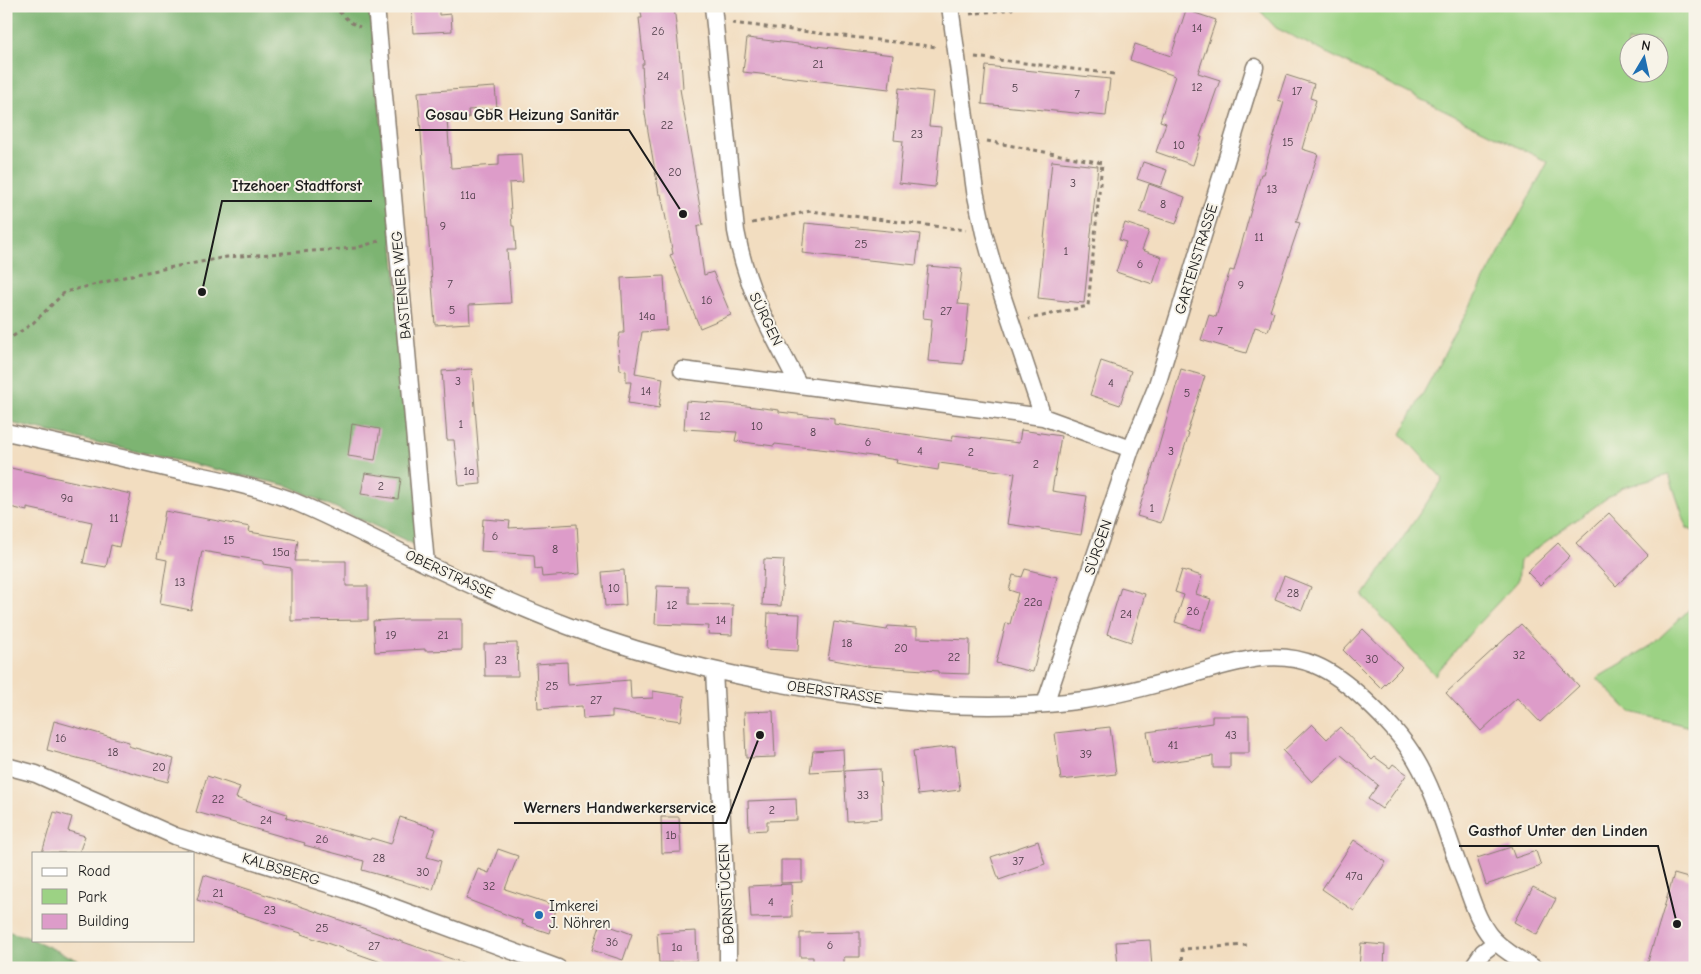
<svg xmlns="http://www.w3.org/2000/svg" width="1701" height="974" font-family="'Comic Neue',sans-serif">
	<rect width="100%" height="100%" fill="#f7f3e8"/>
	<filter id="ink" filterUnits="userSpaceOnUse"><feTurbulence type="fractalNoise" baseFrequency=".02" numOctaves="2"/><feDisplacementMap in="SourceGraphic" scale="10" xChannelSelector="R" yChannelSelector="G"/><feConvolveMatrix kernelMatrix="1 2 1 2 8 2 1 2 1" color-interpolation-filters="sRGB"/></filter>
	<filter id="wash" filterUnits="userSpaceOnUse"><feTurbulence type="fractalNoise" baseFrequency=".0096" numOctaves="4" result="noise"/><feDisplacementMap in="SourceGraphic" scale="20" xChannelSelector="R" yChannelSelector="G"/><feGaussianBlur stdDeviation="1.12" result="paint"/><feColorMatrix in="noise" values="0 0 0 0 0 0 0 0 0 0 0 0 0 0 0 0 0 1.4 0 .05"/><feComposite in="paint" operator="in"/></filter>
	<g filter="url(#wash)">
		<rect width="100%" height="100%" fill="#f2ddc0"/>
		<path fill="#9cd284" stroke="#5c7750" fill-rule="evenodd" d="M1256,6H1695V532L1687,528L1669,475L1621,488L1520,560L1518,581L1476,626L1435,675L1363,596L1443,479L1401,434L1548,162L1276,28ZM1628,42H1658V72H1628Z
			M1695,604V728L1630,712L1597,678L1652,645Z"/>
		<path fill="#7db472" stroke="#4c6847" d="M6,6H370L422,548L289,486L6,422Z
			M6,931L25,936L95,968H6Z"/>
		<g id="blocks">
			<path fill="#dd9cc9" d="M411,6H439V15L451,14L452,31L413,33Z
				M640,6H674L680,61H681L683,88L680,89L703,225L697,227L704,275L713,272L731,315L700,328L670,255L673,254L661,194H659L645,114L642,64H644L639,18H642Z
				M1186,10L1216,20L1198,73L1220,80L1200,137H1202L1193,165L1156,152L1166,123L1160,121L1175,76L1130,60L1135,44L1171,56Z
				M747,38L893,55L889,89L743,72Z
				M986,66L1110,79L1106,116L982,104Z
				M1286,75L1314,84L1310,98L1316,100L1302,149L1318,154L1296,222L1300,223L1270,311L1274,312L1268,331L1255,327L1246,353L1201,340L1209,315L1216,317L1230,270L1234,271L1261,174H1263L1284,102L1278,100Z
				M495,87L497,108L468,110L469,118L447,120L451,168L499,165V155L521,154L523,182L509,183L512,226H514L516,250H507L511,303L469,305L470,323L435,325L418,92Z
				M899,88L933,92L929,126L941,127L935,187L899,183L903,141L894,140Z
				M1052,161L1098,166L1084,303L1038,298Z
				M1143,162L1167,170L1161,187L1137,179Z
				M1149,184L1185,197L1176,224L1140,212Z
				M805,223L920,234L916,265L802,253Z
				M1125,223L1149,231L1142,250L1162,257L1153,284L1116,272L1126,242L1119,240Z
				M928,266L962,269L958,304L969,305L963,364L928,361L932,319L923,318Z
				M664,276L667,330L642,332L635,373L663,378L659,408L628,403L631,382H626V371L620,370L618,342L620,333H624L621,278Z
				M1101,361L1131,371L1120,405L1090,395Z
				M472,369L481,484L459,486L454,440H447L442,371Z
				M1181,369L1205,376L1187,433H1189L1161,523L1137,516L1147,484H1148Z
				M686,401L730,404L779,410V412L834,418V424L952,441L953,435L1019,443L1021,430L1061,436L1052,491L1087,496L1081,535L1007,524L1015,473L939,463L938,470L896,463L897,460L846,452L775,444L774,446L735,441L737,432L684,429Z
				M352,424L380,429L375,460L348,456Z
				M6,467L131,494L119,547L111,545L106,567L83,563L92,522L27,508V511L6,506Z
				M365,473L401,478L398,499L361,494Z
				M165,511L250,527L249,532L298,540L295,561H346V586H368V620L291,621V568L263,564V561L202,551L191,610L160,604L167,560L157,558Z
				M1609,513L1648,555L1616,586L1576,543Z
				M483,519L510,521L509,528L577,524L580,574L542,577L541,568L535,569L534,555L481,551Z
				M1558,543L1570,556L1540,585L1527,572Z
				M764,559L784,560L781,606L762,605Z
				M1025,569L1057,577L1033,672L996,663L1006,623L1010,624L1018,593L1009,590L1013,575L1022,577Z
				M624,570L626,605L605,606L602,572Z
				M1182,570L1202,576L1196,594L1211,599L1201,630L1175,622L1184,595L1175,592Z
				M1284,576L1311,587L1302,610L1275,599Z
				M657,586L689,587V604L733,605L732,635L708,634L709,626L655,624Z
				M1121,587L1145,594L1131,642L1107,634Z
				M768,613L800,614L798,651L766,649Z
				M406,619H462V650L425,651V649L375,652L373,621Z
				M834,622L887,630L888,626L917,628V638L970,640L969,674L938,673V671L867,666L828,659Z
				M1521,624L1579,686L1540,722L1517,698L1481,731L1446,693Z
				M1363,629L1402,667L1381,688L1343,650Z
				M517,643L518,676H485L484,644Z
				M567,662L568,685L630,680L631,699L653,698V691L685,696L681,721L612,711V717L583,719L582,706L538,709L536,664Z
				M773,711L775,757L746,758L744,712Z
				M1212,716H1249V753H1230V768H1213V756L1152,764L1147,732L1212,723Z
				M54,721L129,742L128,746L174,759L168,782L47,750Z
				M1312,724L1327,739L1340,727L1372,760L1375,757L1390,768L1393,764L1407,774L1382,809L1368,799L1378,785L1341,755L1312,782L1283,751Z
				M1110,727L1116,774L1061,780L1055,733Z
				M955,746L960,790L918,795L913,751Z
				M843,749L844,770L810,772L813,751Z
				M880,769L882,819L847,821L844,771Z
				M207,776L240,787L236,798L287,814L286,818L370,840L371,838L391,844L400,817L436,829L427,857L441,861L433,890L362,870L364,861L304,845L305,843L196,812Z
				M796,799L797,820L767,821V830L749,831L748,801Z
				M54,812L72,817L68,831L85,836L79,853H42Z
				M661,817H679L681,852L662,853Z
				M1354,840L1386,862L1354,911L1322,889Z
				M1038,841L1045,864L999,880L991,857Z
				M1511,847L1515,858L1536,851L1541,866L1486,885L1477,858Z
				M498,849L518,856L505,889L557,906L549,933L522,924L523,921L466,899L478,869L489,873Z
				M781,860H802V882L781,883Z
				M1674,874L1695,880V968H1646Z
				M204,875L291,903L469,965L468,968H398L301,934V933L197,900Z
				M791,884L792,917L751,918L749,886Z
				M1533,887L1556,899L1537,935L1514,922Z
				M601,923L632,934L623,960L592,950Z
				M696,931L697,961L659,963L657,933Z
				M860,932V957H844V968H813V957H800V933Z
				M1150,940L1152,968H1118L1116,942Z
				M1361,943L1385,945L1384,968H1359Z"/>
		</g>
	</g>
	<g filter="url(#ink)">
		<use href="#blocks" fill-opacity="0" stroke="#877c6e" stroke-width="1"/>
		<g fill="none" stroke-linecap="round" stroke-linejoin="round">
			<g stroke="#877c6e" stroke-width="19">
				<path id="street" d="M376,6L426,564
					M713,6L736,231C747,291 771,332 799,385L1043,417
					M950,6L975,191L984,233L998,283L1043,417L1131,449L1045,704
					M682,370L799,385
					M6,432C61,444 115,456 169,469C209,477 250,485 288,499C318,511 347,526 376,540C439,570 502,601 568,626C661,662 758,682 857,696C932,707 1009,710 1084,700C1120,695 1153,685 1187,676C1229,664 1273,647 1315,665C1334,673 1350,686 1365,700C1384,718 1403,737 1416,760C1438,797 1448,842 1465,882C1472,900 1478,922 1491,937C1503,950 1519,959 1534,968
					M1131,449L1156,388L1255,67
					M714,671L728,936V968
					M6,766L36,774L175,836L347,890L558,968
					M1472,968L1483,952L1496,942"/>
			</g>
			<path stroke="#877c6e" stroke-width="3" stroke-dasharray="4 4" stroke-linecap="butt" d="M333,6L350,22L360,27
				M970,14L1012,9V6
				M732,23L937,47
				M975,57L1114,74
				M987,141L1102,163L1088,306L1029,319
				M752,223L811,211L966,230
				M6,341L33,323L65,292L136,274L227,257L356,248L379,241
				M1183,968L1182,949L1247,945"/>
			<use href="#street" stroke="#fff" stroke-width="16"/>
		</g>
	</g>
	<circle fill="#1f6fb2" stroke="#f7f3e8" stroke-width="2" cx="539" cy="915" r="5"/>
	<g text-anchor="middle" dominant-baseline="central" stroke-width="4" stroke-linejoin="round" paint-order="stroke">
		<g font-size="12" fill="#4c3c47">
			<text x="1197" y="28">14</text>
			<text x="658" y="31">26</text>
			<text x="818" y="64">21</text>
			<text x="663" y="76">24</text>
			<text x="1197" y="87">12</text>
			<text x="1015" y="88">5</text>
			<text x="1297" y="91">17</text>
			<text x="1077" y="94">7</text>
			<text x="667" y="125">22</text>
			<text x="917" y="134">23</text>
			<text x="1288" y="142">15</text>
			<text x="1179" y="145">10</text>
			<text x="675" y="172">20</text>
			<text x="1073" y="183">3</text>
			<text x="1272" y="189">13</text>
			<text x="468" y="195">11a</text>
			<text x="1163" y="204">8</text>
			<text x="443" y="226">9</text>
			<text x="1259" y="237">11</text>
			<text x="861" y="244">25</text>
			<text x="1066" y="251">1</text>
			<text x="1140" y="264">6</text>
			<text x="450" y="284">7</text>
			<text x="1241" y="285">9</text>
			<text x="707" y="300">16</text>
			<text x="452" y="310">5</text>
			<text x="946" y="311">27</text>
			<text x="647" y="316">14a</text>
			<text x="1220" y="331">7</text>
			<text x="458" y="381">3</text>
			<text x="1111" y="383">4</text>
			<text x="646" y="391">14</text>
			<text x="1187" y="393">5</text>
			<text x="705" y="416">12</text>
			<text x="461" y="424">1</text>
			<text x="757" y="426">10</text>
			<text x="813" y="432">8</text>
			<text x="868" y="442">6</text>
			<text x="920" y="451">4</text>
			<text x="1171" y="451">3</text>
			<text x="971" y="452">2</text>
			<text x="1036" y="464">2</text>
			<text x="469" y="471">1a</text>
			<text x="381" y="486">2</text>
			<text x="67" y="498">9a</text>
			<text x="1152" y="508">1</text>
			<text x="114" y="518">11</text>
			<text x="495" y="536">6</text>
			<text x="229" y="540">15</text>
			<text x="555" y="549">8</text>
			<text x="281" y="552">15a</text>
			<text x="180" y="582">13</text>
			<text x="614" y="588">10</text>
			<text x="1293" y="593">28</text>
			<text x="1033" y="602">22a</text>
			<text x="672" y="605">12</text>
			<text x="1193" y="611">26</text>
			<text x="1126" y="614">24</text>
			<text x="721" y="620">14</text>
			<text x="391" y="635">19</text>
			<text x="443" y="635">21</text>
			<text x="847" y="643">18</text>
			<text x="901" y="648">20</text>
			<text x="1519" y="655">32</text>
			<text x="954" y="657">22</text>
			<text x="1372" y="659">30</text>
			<text x="501" y="660">23</text>
			<text x="552" y="686">25</text>
			<text x="596" y="700">27</text>
			<text x="1231" y="735">43</text>
			<text x="61" y="738">16</text>
			<text x="1173" y="745">41</text>
			<text x="113" y="752">18</text>
			<text x="1086" y="754">39</text>
			<text x="159" y="767">20</text>
			<text x="863" y="795">33</text>
			<text x="218" y="799">22</text>
			<text x="772" y="810">2</text>
			<text x="266" y="820">24</text>
			<text x="671" y="835">1b</text>
			<text x="322" y="839">26</text>
			<text x="379" y="858">28</text>
			<text x="1018" y="861">37</text>
			<text x="423" y="872">30</text>
			<text x="1354" y="876">47a</text>
			<text x="489" y="886">32</text>
			<text x="218" y="893">21</text>
			<text x="771" y="902">4</text>
			<text x="270" y="910">23</text>
			<text x="322" y="928">25</text>
			<text x="612" y="942">36</text>
			<text x="830" y="945">6</text>
			<text x="374" y="946">27</text>
			<text x="677" y="947">1a</text>
		</g>
		<g font-size="15" fill="#1c1c1c" stroke="#f7f3e8">
			<text transform="translate(1196 259) rotate(-73)">GARTENSTRASSE</text>
			<text transform="translate(401 285) rotate(-95)">BASTENER WEG</text>
			<text transform="translate(766 319) rotate(64)">SÜRGEN</text>
			<text transform="translate(1098 547) rotate(-71)">SÜRGEN</text>
			<text transform="translate(450 574) rotate(25)">OBERSTRASSE</text>
			<text transform="translate(835 692) rotate(8)">OBERSTRASSE</text>
			<text transform="translate(281 869) rotate(17)">KALBSBERG</text>
			<text transform="translate(726 894) rotate(-93)">BORNSTÜCKEN</text>
		</g>
		<g font-size="15" fill="#1c1c1c" stroke="#f7f3e8" text-anchor="start">
			<text x="549" y="906">Imkerei<tspan x="549" dy="17">J. Nöhren</tspan></text>
		</g>
	</g>
	<path fill="none" stroke="#1c1c1c" stroke-width="2" d="M683 214L629 130H415M202 292L222 201H372M760 735L726 823H514M1677 924L1658 846H1459"/>
	<g fill="#1c1c1c" stroke="#f7f3e8" stroke-width="2">
		<circle cx="683" cy="214" r="5"/>
		<circle cx="202" cy="292" r="5"/>
		<circle cx="760" cy="735" r="5"/>
		<circle cx="1677" cy="924" r="5"/>
	</g>
	<g font-size="16" text-anchor="middle" font-weight="bold" fill="#1c1c1c" stroke="#f7f3e8" stroke-width="4" stroke-linejoin="round" paint-order="stroke">
		<text x="522" y="120">Gosau GbR Heizung Sanitär</text>
		<text x="297" y="191">Itzehoer Stadtforst</text>
		<text x="620" y="813">Werners Handwerkerservice</text>
		<text x="1558" y="836">Gasthof Unter den Linden</text>
	</g>
	<rect width="1701" height="974" fill="none" stroke="#f7f3e8" stroke-width="25"/>
	<rect x="32" y="852" width="162" height="90" fill="#f7f3e8" stroke="#9f9d96"/>
	<rect x="42" y="868" width="25" height="8" fill="#ffffff" stroke="#9f9d96"/>
	<text x="78" y="876" font-size="15" fill="#1c1c1c">Road</text>
	<rect x="42" y="889" width="25" height="15" fill="#9cd284" stroke="#9f9d96"/>
	<text x="78" y="902" font-size="15" fill="#1c1c1c">Park</text>
	<rect x="42" y="914" width="25" height="15" fill="#dd9cc9" stroke="#9f9d96"/>
	<text x="78" y="926" font-size="15" fill="#1c1c1c">Building</text>
	<g transform="translate(1644 58) rotate(9)"><circle r="24" fill="#f7f3e8" stroke="#9f9d96"/>
	<path d="M0-4L9 19L0 12L-9 19Z" fill="#1f6fb2"/>
	<text y="-8" font-size="14" font-weight="bold" text-anchor="middle" fill="#1c1c1c">N</text>
	</g>
</svg>
